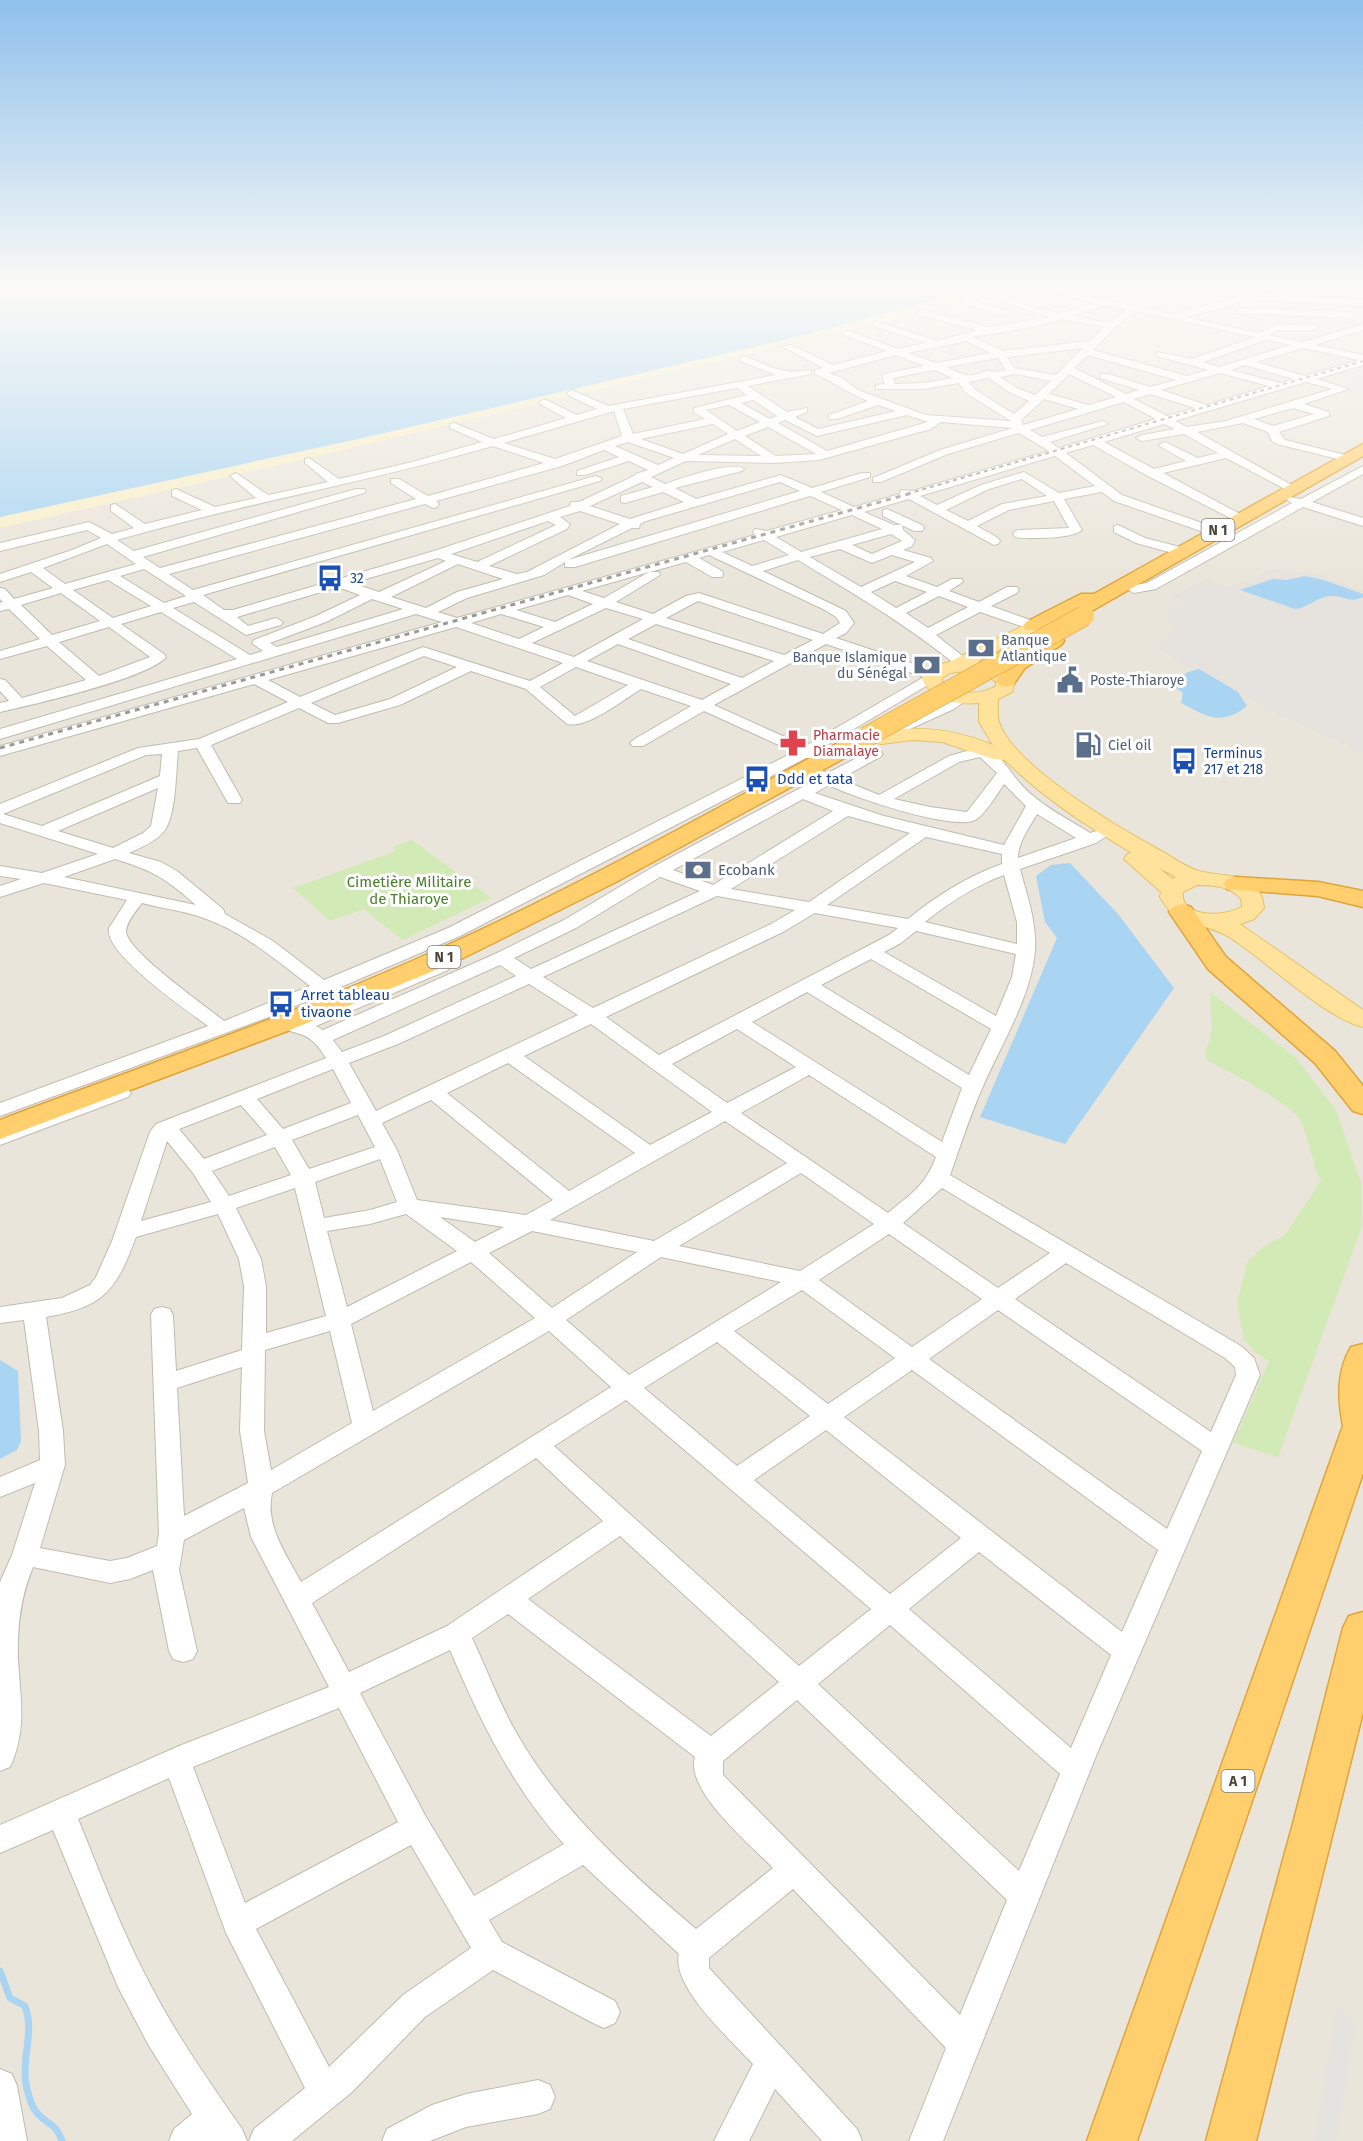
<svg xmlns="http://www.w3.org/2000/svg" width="1363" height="2141" font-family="'Fira Sans',sans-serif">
	<rect width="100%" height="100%" fill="#f6f3ec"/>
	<path fill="#eae5da" d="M977,289H1363V2141H0V517L376,435L805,335Z"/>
	<path fill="#e6e2dd" d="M1363,365V396L1349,392L1341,371Z
		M1274,569L1321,575L1363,591V753L1271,711L1157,649L1175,628L1169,620L1159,616L1184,601L1172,597L1207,579L1226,588Z"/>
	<path fill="#d2eab5" d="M1253,289H1363V302L1243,295Z
		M412,840L491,898L402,940L364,909L330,921L293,888L396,851L392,847Z
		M1210,992L1296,1058L1336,1110L1361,1183L1362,1226L1278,1457L1233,1443L1269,1361L1256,1353L1244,1339L1237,1304L1247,1262L1263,1247L1285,1235L1321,1181C1311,1162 1310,1139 1300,1120C1292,1104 1226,1070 1207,1060L1205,1055L1212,1029Z"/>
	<path fill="#f9efc9" d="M977,289H1008L864,326L262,469L0,528V517L376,435L805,335Z"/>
	<path fill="#e5e3e0" d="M1337,2008L1356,2022L1336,2141H1314Z"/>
	<path fill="#a9d4f2" d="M0,289H977L805,335L376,435L0,517Z
		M1305,576L1324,580L1363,594V597C1349,604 1345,595 1331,596C1318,596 1308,608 1295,609L1240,590L1273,579L1287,580Z
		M1199,669L1238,692L1247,706C1221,727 1206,716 1181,703L1183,693L1176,688C1180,675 1185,672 1199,669Z
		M1070,863L1118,914L1174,988L1065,1144L980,1117L1057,938L1045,922L1036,876L1051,865Z
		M0,1360L18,1371L21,1441L17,1450L0,1459Z"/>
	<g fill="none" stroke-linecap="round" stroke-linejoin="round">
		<path stroke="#a9d4f2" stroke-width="7" d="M0,1971L10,1998L25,2006C35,2033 21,2058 26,2084C28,2094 31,2107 38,2114C50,2127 55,2122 62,2141"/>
		<g stroke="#c2bbae" stroke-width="2">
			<path id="minor" d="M1040,289H1058L1131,305L1144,289H1154L1140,307L1175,314L1233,298L1188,289L1363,300V306L1244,299L1227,307L1185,317L1259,333L1277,324L1316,325L1318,327L1313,330H1279L1269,335L1303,342L1363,324V330L1315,345L1363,355V365L1317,379L1348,389L1304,404L1329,412V416L1279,432L1285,440L1350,456L1352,458L1346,461L1277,444L1272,441L1268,432L1243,423L1197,432L1297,488L1295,490H1287L1226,458L1163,473L1242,515L1244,518L1238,522L1146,475L1093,445L1066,453L1122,495L1219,529L1221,532L1215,536L1114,501L1102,492L1064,499L1082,530C1073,539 1028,539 1015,537L1013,534L1015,531L1019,530L1069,528L1054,501L1009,510L977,526L998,538L1000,541L998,544L994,545L909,499L864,512L894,525H902L903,530L915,540L912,546L903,550L931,558L933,561L906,576L937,587L952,579H962L963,582L949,591L979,602L1007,587H1017L1019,590L1017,593L991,606L1038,623L1040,626L1033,630L980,612L936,635L970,662L972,665L965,669L960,668C909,626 854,594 798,560L763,571L846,611L854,623L846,633L836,638L938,672L940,675L938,679L817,751L821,755L818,758H806L460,936L336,989L340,994L338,998L331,1000L321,995L269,1017L0,1116V1103L208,1026C188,1011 103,953 109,928L127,900L44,883L0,897V886L21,879L0,876V866L42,873L98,854L0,823V804L138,748L199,739L288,702L254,684L0,756V746L442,622L416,614L0,739V729L237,659L161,612L121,624L164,654L166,657C149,678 31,705 0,712V703L9,701L0,691V679L5,680L22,698L86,680L47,646L0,659V651L40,639L9,609L0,611V603L3,602L0,599V588L5,589L14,599L53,588L31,572L0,582V574L72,550L101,538L87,530L0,551V543L89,522L112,534L134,528L111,511V505L115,504L145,524L202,510L172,496V490L176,489L215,507L256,498L232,478L230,476L236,473L268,495L328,482L305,463V459L309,458L339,479L412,462L482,442L450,428V424L454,423L494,439L566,418L540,404L539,402L544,399L577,415L597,409L568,395L567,393L572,390L608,406L776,375L740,361L739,359L744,356L773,368L791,372L811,370V374L748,386L787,412L807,408V412L795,417L818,429L896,411L878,405L837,419H829V415L868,401C849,394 834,382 815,374V370L823,368L783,347L791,345L833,365L887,351L844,335L842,333L847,330L898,349L926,343L873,326V322L876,321L938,341L977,330L919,315L917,313L922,310L988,327L1050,317L984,296V292L987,291L1039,309L1061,313L1095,303ZM1105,305L1127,309L1109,323L1073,316ZM1136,311L1255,337L1192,359L1157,352V356L1208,370L1187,376L1093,350L1114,328ZM1062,319L1104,327L1090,341L1003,351L973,337L1039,326ZM1266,340L1291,345L1219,367L1203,362ZM966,341L991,353L936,363L908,353ZM1083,348L1056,375L1014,368L1007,357ZM1303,348L1359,360L1305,376L1256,362ZM896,355L924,366L883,374L884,384L876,385V389H924L959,383L966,393L1011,421L926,415L858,390L842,378L829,373ZM1088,355L1176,380L1150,387L1108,374H1100V378L1139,390L1126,394L1074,368ZM998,358L1006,370L993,372L988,370C970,378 965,376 947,367ZM1245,365L1294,379L1280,383L1231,370ZM935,370L952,378L924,383L895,384L893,378ZM1220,373L1269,386L1207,405L1161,390ZM1016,374L1051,381L1035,395L1017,388L1000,377ZM1069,374L1116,397L1089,405L1049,394ZM989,378L1009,392L1029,401L1014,414L974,389L969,382ZM1306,382L1332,389L1226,421L1187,427L1175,421ZM737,388L747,395L694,408V412L705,419L633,434L623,409ZM1150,394L1195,408L1167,416L1134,399ZM1044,399L1078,409L1023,425L1021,420ZM753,400L777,416L770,419L741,403ZM1124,402L1156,419L1059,448L1050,442L1108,424L1103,421L1042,437L1030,430ZM729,405L760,422L737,431L706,410ZM1293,408L1314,414L1273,426L1254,419ZM614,411L622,436L555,459L504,443ZM907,415L928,422L827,451L778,423L785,420L817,436ZM941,422L1013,428L940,450L873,478V482H881L948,454L1019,433L1049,451L912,491L901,490L900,494L854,507L821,492L870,477V473H862L812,488L781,475L696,499L675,488L742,471L744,469C733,460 680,479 665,484L651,477L686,461L775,463L819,460L931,429ZM713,424L728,434L683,454L641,439ZM1164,424L1175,429L1142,435L1136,438L1142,441L1184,434L1218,453L1198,458L1165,442L1159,445L1161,447L1186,461L1154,469L1104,442ZM768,427L816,454L776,456L745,436ZM735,439L761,456L698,455ZM628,442L674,458L658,465L615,446ZM493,446L544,463L428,496L399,479H391V483L416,499L160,568L143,557L364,493L366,491L364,489H356L134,551L117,540C241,504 368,482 493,446ZM604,450L619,457L577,471V475H585L629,461L648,470L636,474L634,476L579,502H571L570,506L434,551L233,610H224L203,595L600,481L602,479L596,476L592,477L193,590L169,574L425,504L433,508L437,507L439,504L436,501L562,466ZM1055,456L1095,486L1059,493L1024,472L981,485L937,505L920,496ZM1022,479L1047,496L1002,504L968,521L946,510L989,489ZM642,482L653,487L621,496V502L625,503L663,492L684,502L630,519L590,506ZM780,482L800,491L568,560L632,528H639L640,524L646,521ZM810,496L842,510L767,531L755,529L753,532L755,535L457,618L438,612L467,598L544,575L565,562V567H575ZM580,511L620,524L527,572L517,574L489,566L567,529L570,524L560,517ZM852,515L882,529L801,552L776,537ZM548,521L556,525L477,562L451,554ZM891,534L902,541L872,554L852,545ZM764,540L789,555L752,566L722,552ZM107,544L136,564L65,584L43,568ZM840,549L872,563L892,555L915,562L861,587L810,557ZM709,555L825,610L836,617L840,623L823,634L699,593L686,596L653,614L616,602L660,575L659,572H650L686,562L712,577H722L723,574L722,571L699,558ZM438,558L446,561L379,592L352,583ZM458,564L503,579L457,592L426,608L391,597ZM144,569L186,596L164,603L120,576ZM649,572L604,598L582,591ZM108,580L151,606L113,618L73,590ZM895,581L927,592L896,608L871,592ZM338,587L360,595L316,616L254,640L252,643L263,651L250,655L173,608L194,602L246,635L281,625L283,622L276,618L248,626L237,617ZM61,593L100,621L52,635L21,605ZM568,595L593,604L555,622L516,610ZM939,596L968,607L928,628L906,613ZM372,599L403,609L277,647L270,643L326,622ZM698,601L813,640L784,655L666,618ZM606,608L643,619L574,657L532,643ZM501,614L544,627L519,639L471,623ZM656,624L774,661L742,678L628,639ZM109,627L150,657L99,676L59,642ZM456,627L563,663L530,681L423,647L300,697L268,680ZM618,644L731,684L702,700L587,661ZM826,644L924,677L805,746L714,705ZM424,656L457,667L390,699L335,715L311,703ZM576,667L628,685L575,716L540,687ZM471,671L526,689L567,724C587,729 623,700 641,689L691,706L633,740L630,743L633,746H643L704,711L794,752L448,928L324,980L273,941L225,914L223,909L177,871L161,862L129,853C142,847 157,841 165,830C176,814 176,771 178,751L197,748L228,803H240L242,800L211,745L299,708L328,723H338L400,705ZM162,754L160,776L42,826L3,814L146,755ZM158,788L151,826L143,833L113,848L58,831ZM115,859C154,871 165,878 196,905L64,877ZM142,903C164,909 188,911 209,920C246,934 279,962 310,986L224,1021C207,1007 125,950 126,931C127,921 136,911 142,903Z
				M967,299L1005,310L1007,312L1002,315L964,304L962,302Z
				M1239,308L1350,312L1355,315L1350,318L1236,313V309Z
				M1363,466V474L1312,502L1363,518V526L1303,507L1156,589L1134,593L1127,589L1129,586L1147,583L1292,503L1287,500L1289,497L1301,499Z
				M887,509L922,525L924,528L922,531H914L883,516V510Z
				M1118,525L1145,538L1184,548L1186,551L1180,555L1136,543L1114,532V526Z
				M962,694L969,698L954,709L901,733L896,734L889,730L891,727Z
				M981,747C1000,752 1007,768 1018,781C1037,804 1065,817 1090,833L1100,830L1108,835L1096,843L1020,869C1027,896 1037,922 1035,950C1032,995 1002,1043 984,1084C971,1113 961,1144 950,1175L1241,1346L1254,1358L1260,1375L1096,1756L943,2141H909L946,2048L793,1889L709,1958V1968L857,2129L862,2141H822L775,2089L749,2141H714L753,2064C731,2040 671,1987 679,1954L583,1865L489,1920L502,1942L615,2001L620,2012L615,2023L604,2028L593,2023L493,1970L425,2017L352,2092L292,2141H249L254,2129L305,2088L226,1933L169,1778L78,1819C101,1875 122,1932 151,1986C177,2036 210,2083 242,2129L247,2141H169L174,2129L192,2114L149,2046L118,1987L53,1830L0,1853V1825L179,1746L329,1687L251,1537L244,1508L184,1540L179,1570L197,1651L193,1659L183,1662L173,1659L169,1651L153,1570L130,1579L110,1583L33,1567C23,1591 19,1612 18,1639C16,1685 31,1722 10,1767L0,1771V1582L12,1555L35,1483L0,1497V1477L40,1460L39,1431L24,1320L0,1323V1307L62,1298L90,1285L96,1277L112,1241L150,1132L156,1124L326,1058C315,1041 310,1036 290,1031L288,1027L290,1023L436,962H448L451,966L448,970L316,1026L323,1030L495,954L564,920L653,867L817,779L812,775L815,772L820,770L828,773L870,751H880L883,754L880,757L840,779L879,795L949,756ZM980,757L997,773L967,812L930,807L894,799L959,762ZM1004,784L1026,806L1004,845L884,816L815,793L829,785C852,797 953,831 975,820C984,816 998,793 1004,784ZM803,799L833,811L713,885L673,870ZM1037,814L1076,838L1018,858C1018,842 1029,828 1037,814ZM848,816L910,833L809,902L731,889ZM926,837L1002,854V864C968,876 936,896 908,919L827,905ZM1004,875L1017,922V944L925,922C948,903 977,885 1004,875ZM660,877L700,891L531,969L514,958L576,928ZM717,896L795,910L771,924L593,1008L543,977ZM815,913L898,928L889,935L659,1055L606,1017L783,932ZM916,931L1016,954L1012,977L996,1016L884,952L901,943ZM871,959L991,1029L969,1075L821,985ZM500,965L516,976L384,1036L342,1052L333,1040ZM529,984L578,1015L376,1111L349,1063L398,1044ZM807,992L962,1088L942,1142L752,1022ZM591,1024L712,1112L650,1145L524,1056ZM737,1029L796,1067L727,1103L672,1064ZM508,1063L635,1153L569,1191L447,1093ZM333,1069L351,1103L283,1129L257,1099ZM809,1075L936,1157C925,1186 911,1194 888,1213L741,1113ZM431,1100L553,1200L526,1215L417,1200L397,1150L382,1123ZM241,1105L267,1135L204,1159L179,1129ZM358,1115L375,1147L309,1169L292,1140ZM725,1121L787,1163L654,1241L550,1220ZM167,1141L193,1173L211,1202L141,1221ZM275,1147L291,1175L229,1196L212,1171ZM380,1159L397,1202L370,1210L324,1218L315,1182ZM801,1173L874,1224L800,1271L679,1246ZM295,1188L326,1316L266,1333V1286L261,1259L236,1208ZM942,1188L1050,1253L998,1288L903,1223ZM218,1214L239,1259L244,1286L242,1350L176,1371L173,1315L170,1309L162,1307L154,1309L151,1315L159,1534L157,1546L127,1558L110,1561L40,1548L65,1465L63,1431L46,1317C104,1307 116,1291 136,1237ZM406,1214L457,1251L347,1307L327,1231L370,1224ZM440,1217L504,1227L475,1242ZM532,1231L637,1252L552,1308L489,1253ZM889,1234L982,1299L912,1347L819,1280ZM661,1257L781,1282L629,1375L566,1320ZM471,1262L535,1318L373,1411L351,1324ZM1066,1263L1225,1358L1235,1367L1236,1375L1211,1432L1015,1299ZM802,1290L895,1358L828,1404L734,1331ZM998,1310L1202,1451L1167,1529L929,1359ZM330,1331L352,1423L271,1470L264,1431L265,1350ZM549,1331L611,1387L301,1582C286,1554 265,1526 272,1493ZM717,1342L810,1416L737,1466L644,1388ZM242,1367L240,1431L248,1483L184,1516L177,1388ZM912,1370L1158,1550L1122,1632L844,1417ZM626,1400L871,1609L799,1666L554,1446ZM826,1430L961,1538L890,1594L754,1480ZM536,1458L603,1521L447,1626L349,1672L312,1603ZM620,1536L779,1682L711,1736L528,1599ZM979,1552L1111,1655L1071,1748L909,1609ZM508,1614L695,1757C685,1791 750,1844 773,1868L696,1929C629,1872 561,1811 517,1734C499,1703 487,1670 472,1638ZM890,1625L1060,1774L1019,1871L818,1684ZM450,1650C480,1720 512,1787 564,1844L474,1896L426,1817L360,1693ZM797,1700L1007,1900L960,2015L723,1775V1761ZM339,1708L398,1822L245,1903L193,1767ZM411,1845L471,1948L403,1995L329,2067L256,1929Z
				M121,1087L128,1089L131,1093L128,1097L0,1145V1132Z
				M0,2069L12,2074L17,2086L27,2141H0Z
				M538,2080L550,2085L555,2097L550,2109L538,2114L466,2127L430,2141H382L387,2129L432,2105L466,2094Z"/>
		</g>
		<g stroke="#e6c16a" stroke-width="2">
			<path id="major" d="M1033,621L1039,622L1042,626L1039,630L978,661L1005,669L1015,682L1012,692L998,699C998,706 997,715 999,722C1014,767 1121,829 1163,852C1174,858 1187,868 1199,871C1216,876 1233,873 1249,882C1259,887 1263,897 1264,908L1254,919L1240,924L1363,1010V1027C1324,1018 1266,960 1229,937C1200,919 1179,932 1160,897L1161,892L1124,859L1127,854L1132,853C1087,826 1043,798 1005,760L993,759L942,742L913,740L881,744L874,742L871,738L874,734C915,724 954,729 993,745L979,722V703C955,705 933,701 922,679L931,667L949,662ZM965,671L985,674L996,682V686C981,695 950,697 941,679L950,673ZM1159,868L1176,877L1172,879ZM1197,885C1213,885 1230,886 1241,899L1242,906C1227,918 1179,918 1183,892Z"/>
		</g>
		<g stroke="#e0a43c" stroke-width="3">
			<path id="highway" d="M1363,444V456L1081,617L1074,619L1067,617L1040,630H1026L1023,626L1026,622L1081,594H1094Z
				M1054,635L1061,637L1064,641L1061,645L1025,668L1013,685L1006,687L999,685L996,681C1009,661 1029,641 1054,635Z
				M866,730L874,732L877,737L874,742L614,883L455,962L290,1030L0,1139V1120C146,1065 295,1014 437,950C582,885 719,807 858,732Z
				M1236,877L1318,882L1363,891V907L1318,896L1227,889L1224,884L1227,879Z
				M1182,904L1191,907L1226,957L1335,1051L1363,1086V1114L1353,1111L1315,1063L1208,969L1169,912L1173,907Z
				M1363,1344V1473L1137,2141H1087L1343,1426C1338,1399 1336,1373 1351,1347Z
				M1363,1612V1712L1256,2141H1206L1294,1820L1343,1628L1349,1616Z"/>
		</g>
		<use href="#minor" fill="#fff" fill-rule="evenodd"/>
		<use href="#major" fill="#ffe39c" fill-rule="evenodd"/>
		<use href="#highway" fill="#ffcf6e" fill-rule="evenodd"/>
		<path stroke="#9a9a9a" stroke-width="2" stroke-dasharray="4 4" stroke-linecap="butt" d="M907,494L1363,361"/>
		<path stroke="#9a9a9a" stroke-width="3" stroke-dasharray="5 5" stroke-linecap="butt" d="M0,748L912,493"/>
		<g stroke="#e0a43c" stroke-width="21" stroke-linecap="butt">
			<path id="highway-bridge" d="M866,737L1084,616"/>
		</g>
		<use href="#highway-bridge" stroke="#ffcf6e" stroke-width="20"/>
	</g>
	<linearGradient id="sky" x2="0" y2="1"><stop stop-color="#8fc1ec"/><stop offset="0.49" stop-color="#fbfaf6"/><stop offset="1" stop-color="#fbfaf6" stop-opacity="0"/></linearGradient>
	<rect width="1363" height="589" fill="url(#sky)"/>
	<defs>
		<g id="bus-bare" transform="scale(2.07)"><path d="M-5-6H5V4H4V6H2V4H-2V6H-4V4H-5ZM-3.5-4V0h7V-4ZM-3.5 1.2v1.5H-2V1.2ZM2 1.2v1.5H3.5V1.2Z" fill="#1a4fb4" stroke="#fff" stroke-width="2.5" paint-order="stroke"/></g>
		<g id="bank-bare" transform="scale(2.07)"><path d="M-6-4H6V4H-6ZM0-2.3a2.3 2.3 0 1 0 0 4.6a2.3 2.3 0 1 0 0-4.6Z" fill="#5c6f8a" stroke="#fff" stroke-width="2.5" paint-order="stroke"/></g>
		<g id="civic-bare" transform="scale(2.07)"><path d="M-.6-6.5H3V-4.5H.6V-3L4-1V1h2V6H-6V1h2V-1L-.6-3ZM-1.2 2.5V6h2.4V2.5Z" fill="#5c6f8a" stroke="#fff" stroke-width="2.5" paint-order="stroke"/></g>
		<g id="pharmacy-bare" transform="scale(2.07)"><path d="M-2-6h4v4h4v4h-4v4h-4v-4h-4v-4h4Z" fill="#e0444e" stroke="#fff" stroke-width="2.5" paint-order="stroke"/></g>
		<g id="fuel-bare" transform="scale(2.07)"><path d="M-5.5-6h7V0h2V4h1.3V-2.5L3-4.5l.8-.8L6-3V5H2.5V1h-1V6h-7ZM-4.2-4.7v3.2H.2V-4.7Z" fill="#5c6f8a" stroke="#fff" stroke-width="2.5" paint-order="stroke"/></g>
	</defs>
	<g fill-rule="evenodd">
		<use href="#bus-bare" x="330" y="578"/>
		<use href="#bank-bare" x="981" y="648"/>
		<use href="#bank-bare" x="927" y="665"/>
		<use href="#civic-bare" x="1070" y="680"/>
		<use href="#pharmacy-bare" x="793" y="743"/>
		<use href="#fuel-bare" x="1088" y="745"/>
		<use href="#bus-bare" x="1184" y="761"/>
		<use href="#bus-bare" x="757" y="779"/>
		<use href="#bank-bare" x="698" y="870"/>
		<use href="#bus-bare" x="281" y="1004"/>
	</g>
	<g text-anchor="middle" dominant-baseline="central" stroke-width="6" stroke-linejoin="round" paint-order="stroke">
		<g fill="#fff" stroke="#817c74" stroke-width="1.5">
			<rect x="1201.5" y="519" width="33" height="22" rx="4.5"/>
			<rect x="427.5" y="946" width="33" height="22" rx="4.5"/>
			<rect x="1221.5" y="1770" width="33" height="22" rx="4.5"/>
		</g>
		<g font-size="14" font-weight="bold" fill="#4b4439">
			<text x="1218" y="530">N 1</text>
			<text x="444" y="957">N 1</text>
			<text x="1238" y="1781">A 1</text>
		</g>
		<g font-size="14" fill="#164399" stroke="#fff" text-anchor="start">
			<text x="350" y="578">32</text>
			<text x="1204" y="753">Terminus<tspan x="1204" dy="16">217 et 218</tspan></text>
		</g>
		<g font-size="14" fill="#4e5e75" stroke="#fff" text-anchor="start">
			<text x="1001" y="640">Banque<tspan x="1001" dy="16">Atlantique</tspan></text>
			<text x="907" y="657" text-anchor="end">Banque Islamique<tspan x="907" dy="16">du Sénégal</tspan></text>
			<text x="1090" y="680">Poste-Thiaroye</text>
			<text x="1108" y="745">Ciel oil</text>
		</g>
		<g font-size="14" fill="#be3a42" stroke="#fff" text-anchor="start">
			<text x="813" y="735">Pharmacie<tspan x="813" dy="16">Diamalaye</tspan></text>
		</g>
		<g font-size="15" fill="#164399" stroke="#fff" text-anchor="start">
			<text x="777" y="779">Ddd et tata</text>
			<text x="301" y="995">Arret tableau<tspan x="301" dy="17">tivaone</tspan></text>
		</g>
		<g font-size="15" fill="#4e5e75" stroke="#fff" text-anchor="start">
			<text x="718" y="870">Ecobank</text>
		</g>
		<g font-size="15" fill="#4a7f2a" stroke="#fff">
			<text x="409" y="882">Cimetière Militaire<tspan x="409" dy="17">de Thiaroye</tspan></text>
		</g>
	</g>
</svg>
